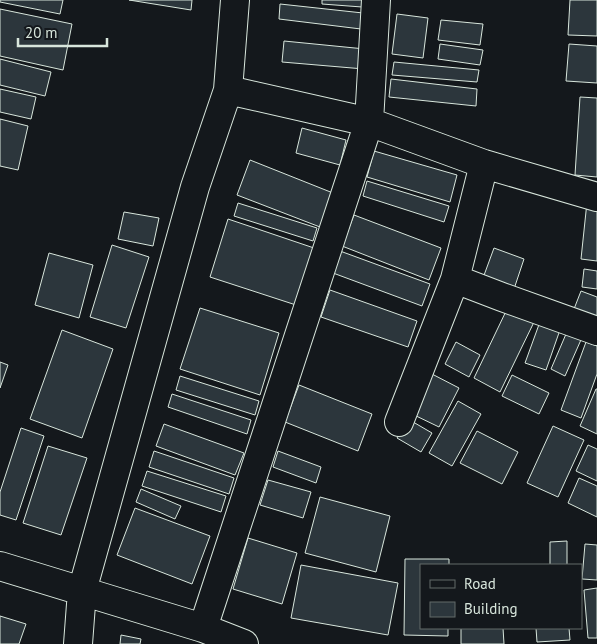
<svg xmlns="http://www.w3.org/2000/svg" width="597" height="644" font-family="'PT Sans',sans-serif">
	<rect width="100%" height="100%" fill="#14181c"/>
	<path fill="#2c363c" stroke="#d8e6dc" d="M0,0H63L60,14L0,2Z
		M129,0H192L191,10Z
		M322,0H363L362,7L322,4Z
		M570,0H597V36L568,35Z
		M280,4L363,13L361,29L279,19Z
		M0,9L72,24L63,70L0,56Z
		M397,14L428,18L423,58L392,54Z
		M441,20L483,24L480,45L438,40Z
		M284,41L365,49L364,69L282,62Z
		M440,44L483,50L480,65L438,59Z
		M569,44L597,46V83L566,81Z
		M0,59L51,72L45,96L0,85Z
		M394,62L479,70L477,82L392,75Z
		M391,79L477,89L476,106L389,97Z
		M0,89L36,97L31,119L0,112Z
		M580,97L597,98V177L575,175Z
		M0,119L28,126L18,170L0,166Z
		M302,128L346,140L340,165L296,153Z
		M374,151L457,175L450,202L367,177Z
		M250,160L333,193L320,227L237,195Z
		M367,181L449,206L444,222L363,196Z
		M587,202L597,203V261L581,259Z
		M238,203L317,228L313,241L234,216Z
		M124,212L159,218L153,246L118,239Z
		M354,215L441,248L429,280L342,246Z
		M228,219L314,248L296,305L210,277Z
		M112,245L149,257L126,328L90,317Z
		M494,248L524,259L514,289L483,278Z
		M340,251L430,284L422,306L333,273Z
		M49,253L93,265L79,318L35,305Z
		M584,269L597,271V289L582,287Z
		M330,290L417,321L408,347L321,317Z
		M581,291L597,297V318L574,309Z
		M508,307L535,320L500,392L474,378Z
		M200,308L279,333L260,395L180,369Z
		M541,319L561,327L546,370L525,363Z
		M569,327L584,333L565,376L551,369Z
		M62,330L113,349L82,438L30,419Z
		M456,342L480,355L469,377L445,364Z
		M586,342L597,346V374L581,418L561,410Z
		M0,362L8,365L0,388Z
		M430,373L459,388L439,427L410,413Z
		M512,375L549,393L539,414L502,396Z
		M180,376L259,401L255,415L176,390Z
		M299,385L372,414L358,451L285,422Z
		M596,389H597V434L580,426Z
		M172,394L251,420L247,434L168,407Z
		M458,401L481,414L452,466L429,453Z
		M408,419L432,433L421,452L397,438Z
		M164,424L244,453L235,475L156,446Z
		M553,426L584,440L558,497L527,483Z
		M21,428L44,436L16,520L0,515V492Z
		M477,431L518,452L502,484L460,463Z
		M588,445L597,449V481L576,471Z
		M48,446L87,458L61,535L23,523Z
		M154,451L234,478L229,494L149,467Z
		M278,451L321,467L316,483L273,467Z
		M147,471L226,496L221,512L142,486Z
		M579,478L597,486V517L568,503Z
		M268,480L311,492L303,518L260,505Z
		M141,489L181,506L175,519L136,502Z
		M320,497L390,516L376,572L305,553Z
		M135,508L210,536L192,584L117,555Z
		M248,538L297,553L282,604L233,589Z
		M567,541V565H550V542Z
		M585,544L597,545V580L582,579Z
		M405,559H449V565H421V628H448V636L404,635Z
		M301,565L398,583L388,635L291,618Z
		M597,588V638H588L584,590Z
		M0,616L26,624L19,644H0Z
		M461,628H503L504,644H461Z
		M536,628H569L570,640L537,642Z
		M121,635L141,639L140,644H120Z"/>
	<g fill="none" stroke-linecap="round" stroke-linejoin="round">
		<g stroke="#d8e6dc" stroke-width="30">
			<path id="minor" d="M228,90L369,122L484,164L597,197
				M455,279L502,297L597,331
				M399,422L455,279L484,164
				M0,566L203,628L244,644
				M203,628L369,122L376,0
				M78,644L82,591L195,187L228,90L235,0"/>
		</g>
		<use href="#minor" stroke="#14181c" stroke-width="28"/>
	</g>
	<rect x="420" y="564" width="162" height="65" fill="#14181c" stroke="#626a69"/>
	<rect x="430" y="580" width="25" height="8" fill="#14181c" stroke="#626a69"/>
	<text x="464" y="589" font-size="15" fill="#d8e6dc">Road</text>
	<rect x="430" y="602" width="25" height="15" fill="#2c363c" stroke="#626a69"/>
	<text x="464" y="614" font-size="15" fill="#d8e6dc">Building</text>
	<path d="M18 38v8h89v-8" fill="none" stroke="#d8e6dc" stroke-width="2.5"/>
	<text x="25" y="38" font-size="15" fill="#d8e6dc" stroke="#14181c" stroke-width="4" paint-order="stroke">20 m</text>
</svg>
